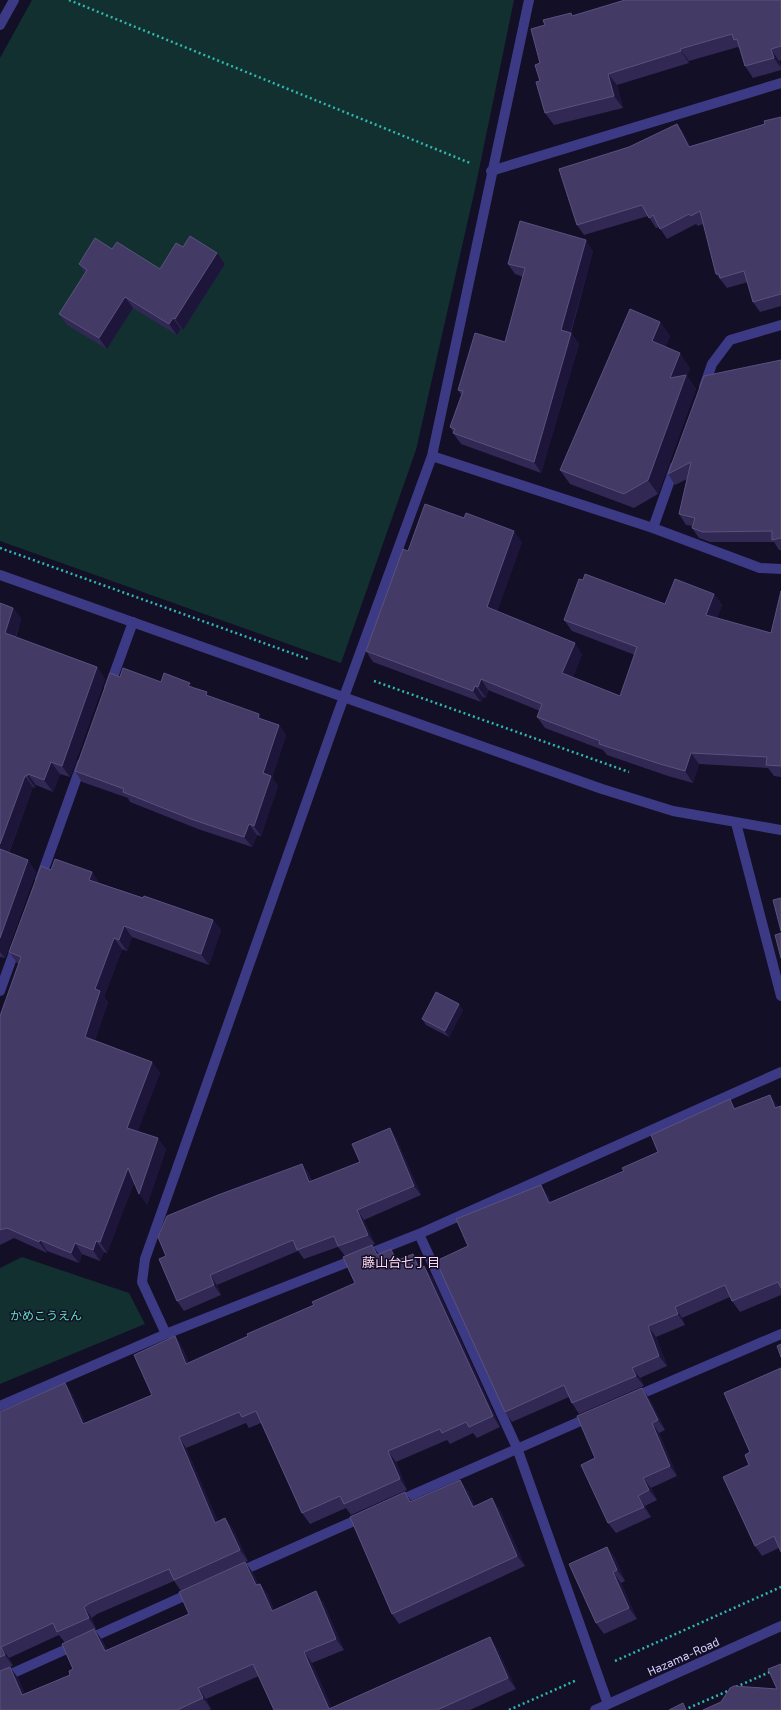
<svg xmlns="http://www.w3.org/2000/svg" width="781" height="1710" font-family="'Exo 2','Noto Sans JP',sans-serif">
	<rect width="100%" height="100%" fill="#130f26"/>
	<path fill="#12302f" d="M32,0H514L475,189L416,450L341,663L0,541V58Z
		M22,1257L129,1293L145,1324L0,1384V1268Z"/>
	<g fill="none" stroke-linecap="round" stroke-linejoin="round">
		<path stroke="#2fb8b0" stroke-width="2.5" stroke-dasharray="2 3" stroke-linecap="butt" d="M69,0L470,163
			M0,548L308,659
			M374,681L629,772
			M615,1661L781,1587
			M736,1687L772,1671
			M509,1710L577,1680
			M684,1710L730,1690"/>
		<path stroke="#3d3a85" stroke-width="10" d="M0,25L14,0
			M491,171L781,83
			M704,387L712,364L730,340L781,325
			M432,456L653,528L760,568L781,569
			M653,528L675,466
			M109,688L133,622
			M736,823L781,996
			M40,880L82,763
			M0,991L17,944
			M419,1234L517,1448L608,1704
			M166,1334L142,1282L145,1259L337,716L432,456L529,0
			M634,1397L781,1334
			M0,1406L166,1334L419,1234L781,1072
			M396,1502L592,1416
			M237,1573L363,1517
			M0,1679L193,1592"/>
		<path stroke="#3d3a85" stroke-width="10" d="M0,575L602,789L673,811L781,830
			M595,1710L781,1626"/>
	</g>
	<path fill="#312854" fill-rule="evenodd" d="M781,0V60L779,61L781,66V70L753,78L745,66L740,49L738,47L689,61V63L617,85L623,108L554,125L545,113L540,81V63L545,25L573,16Z
		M781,117V306L760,312L753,302L748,282L727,288L716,274L703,224L698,226L696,224L667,239L659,227L656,228L648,216L584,235L577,225L629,147L677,124L684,134L690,146L765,124Z
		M183,247L225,264L183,330L181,329L177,335L133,308L107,349L67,325L59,314L85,273L79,264L112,249L160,269Z
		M593,251L571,333L579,344L541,473L461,444L453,433V432L450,427L462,396L458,390L505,342L523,277L515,274L508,264Z
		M660,322L670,336L665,347L690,368L687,376L696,389L658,494L634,508L570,484L560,470Z
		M781,360V550H779L774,542H710L699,538L692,528L693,526L686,525L679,514L687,479L675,485L668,474Z
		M522,542L497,611L582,654L573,677L620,696L635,655L572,631L564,620L665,604L714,594L722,605L717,618L771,633L781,591V777L774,776L768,768L699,764L693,783L668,776L607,755L603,750L545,728L537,717L540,711L488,690L486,698L483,697L481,702L373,662L366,651L408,551Z
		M0,603L13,608L21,619L16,637L97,667L105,679L70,777L60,774L53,792L36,785L35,788L33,787L9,853L28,860L36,872L5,958L0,957Z
		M120,677L161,682L193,688L210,697L263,719L279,725L286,735L272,778L278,786L261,836L257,835L252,847L198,829L130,802L128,798L82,782L75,771Z
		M51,870L92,872L99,883L143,898L213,920L221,930L209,965L132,937L127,951L122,949L104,997L108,1002L95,1040L152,1062L160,1073L137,1131L166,1149L147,1205L134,1182L107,1253L104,1252L100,1261L82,1254L79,1263L47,1251V1253L14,1238L0,1245V1016L19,964L17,963L9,952Z
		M463,1010L449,1037L426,1025L422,1019Z
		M770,1095L778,1107L781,1106V1295L740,1312L732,1301L730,1297L682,1318L685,1325L656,1337L667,1366L640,1378L644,1386L579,1414L572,1403L569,1397L512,1422L505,1412L468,1246L548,1195L551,1202L624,1171L736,1108Z
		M396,1138L421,1195L364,1220L375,1244L372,1245L379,1254L399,1260L413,1254L422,1267L432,1277L500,1427L477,1438L473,1433L450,1444L447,1440L396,1462L407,1490L351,1515L346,1508L310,1524L302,1513L261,1423L249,1428L246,1423L186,1448L218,1522L225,1518L233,1529L248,1561L245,1562L253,1573L258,1584H260L268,1595L274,1610L323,1602L344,1650L312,1663L332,1708L497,1648L516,1689L470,1710H274L259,1676L206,1699L211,1709L209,1710H0V1412L65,1383L72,1394L85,1423L152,1395L175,1336L182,1347L189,1363L248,1336L314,1305L355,1283L345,1256L338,1247L304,1259L298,1251L217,1285L221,1295L184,1311L177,1301L166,1256L302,1164L308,1173L312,1181L360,1162ZM174,1581L181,1591L189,1614L107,1650L102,1640L95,1630L96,1629L92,1618L97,1614ZM59,1635L65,1643L73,1669L70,1675L25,1694L18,1678L10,1667L13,1666L9,1658Z
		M649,1398L665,1430L659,1433L677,1476L651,1488L657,1500L645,1506L651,1517L616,1533L608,1523L595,1458Z
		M750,1452L779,1548L762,1556L755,1546L749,1465Z
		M468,1491L475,1506L499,1508L525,1566L399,1624L392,1614L412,1501Z
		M607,1547L615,1558L625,1581L621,1583L637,1619L604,1634L596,1623Z"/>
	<path fill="#1d163a" d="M680,49L689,61V63L681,51Z
		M771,49L779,61L781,68L774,58Z
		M608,74L617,85L623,108L614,96Z
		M677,124L684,134L696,157L689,147Z
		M586,240L593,251L568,341L561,330Z
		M217,253L225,264L183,330L175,319Z
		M125,297L133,308L107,349L99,338Z
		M173,318L181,329L177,335L169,324Z
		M660,322L670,336L662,355L652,341Z
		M571,333L579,344L541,473L534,462Z
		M680,353L690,368L687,376L696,389L658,494L648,480L670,378Z
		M514,531L522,542L495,618L487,607Z
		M714,594L722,605L714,626L706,615Z
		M13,608L21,619L13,644L5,633Z
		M575,643L582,654L570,684L562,673Z
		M97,667L105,679L70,777L62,766Z
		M481,679L488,690L486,698L478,687Z
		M190,683L197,693L188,686Z
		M475,686L483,697L481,702L473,691Z
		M259,714L266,724L258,718Z
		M279,725L286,735L272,778L278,786L261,836L254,826L263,773Z
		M691,753L699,764L693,783L685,771Z
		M51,762L60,774L53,792L44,780Z
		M28,774L36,785L35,788L27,776Z
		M25,776L33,787L6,860L0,851V844Z
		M249,824L257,835L252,847L244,837Z
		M28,860L36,872L5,958L0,952V938Z
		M92,872L99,883L89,880Z
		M213,920L221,930L209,965L201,954Z
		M124,926L132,937L127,951L119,940Z
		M114,938L122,949L104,997L108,1002L93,1047L85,1037L95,989Z
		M459,1004L463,1010L449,1037L445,1031Z
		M152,1062L160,1073L135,1139L127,1128Z
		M770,1095L777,1105L781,1115L775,1108Z
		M730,1099L737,1110L734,1109Z
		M390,1128L396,1138L421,1195L414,1186Z
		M158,1138L166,1149L147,1205L139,1194Z
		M302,1164L308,1173L316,1192L309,1182Z
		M128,1168L136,1179L107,1253L100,1242Z
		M541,1185L548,1195L556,1214L549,1203Z
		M357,1210L364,1220L375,1244L368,1235Z
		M40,1240L47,1251V1253L39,1242Z
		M96,1241L104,1252L100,1261L93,1250Z
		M75,1243L82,1254L79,1263L71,1253Z
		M372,1245L380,1256L377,1255Z
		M391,1249L399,1260L396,1261Z
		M413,1254L421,1265L427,1280L419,1269Z
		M424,1266L432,1277L500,1427L493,1416Z
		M210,1275L217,1285L221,1295L214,1285Z
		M675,1307L682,1318L685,1325L678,1314Z
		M648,1326L656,1337L667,1366L659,1356Z
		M175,1336L182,1347L194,1375L186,1364Z
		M632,1368L640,1378L644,1386L636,1376Z
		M65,1383L72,1394L91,1435L83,1424Z
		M642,1388L649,1398L665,1430L658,1420Z
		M652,1423L659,1433L677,1476L670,1466Z
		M179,1437L186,1448L223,1534L215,1523Z
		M388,1451L396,1462L407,1490L400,1479Z
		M643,1478L651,1488L657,1500L649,1490Z
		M460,1480L468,1491L480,1517L473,1507Z
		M405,1492L412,1502H410Z
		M638,1496L645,1506L651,1517L644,1507Z
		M492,1498L499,1508L525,1566L517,1556Z
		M225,1518L233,1529L248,1561L240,1550Z
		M607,1547L615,1558L625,1581L617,1570Z
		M245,1562L253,1573L263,1596L256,1585Z
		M613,1572L621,1583L637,1619L629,1608Z
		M260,1584L268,1595L279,1622L272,1611Z
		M316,1591L323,1602L344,1650L336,1639Z
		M84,1607L92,1618L96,1629L89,1618Z
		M94,1629L102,1640L112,1662L105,1651Z
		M490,1637L497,1648L516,1689L508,1678Z
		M1,1647L9,1658L13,1666L5,1655Z
		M304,1652L312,1663L333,1710H330Z
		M10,1667L18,1678L30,1706L22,1695Z
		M198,1688L206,1699L211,1709L203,1698Z"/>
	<path fill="#433a66" stroke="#5a527e" d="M625,0H781V46L771,49L774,58L745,66L737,39L734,40L732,34L680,49L681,51L608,74L614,96L545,113L536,82L540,81L535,65L540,63L531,29L545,25L543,20L571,13L572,16Z
		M781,117V294L753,302L744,271L720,278L719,274H716L700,211L691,216L689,214L660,229L653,215L649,218L642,205L577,225L559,169L629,147L677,124L689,147L765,124L764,121Z
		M520,221L586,240L561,330L571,333L534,462L453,433L455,429L450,427L463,391L458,390L475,333L505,342L525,268L508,264Z
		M190,236L217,253L175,319L173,318L169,324L125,297L99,338L59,314L87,270L79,264L95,238L112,249L117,242L160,269L176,243L183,247Z
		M630,309L660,322L652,341L680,353L670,378L686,375L648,480L624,494L560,470Z
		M781,360V538L772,540V531L703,532L692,528L695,518L679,514L691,462L668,474L704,376Z
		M425,504L464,518L466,513L514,531L487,607L575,643L562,673L620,696L637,647L564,620L579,579L583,580L585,574L665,604L675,579L714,594L706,615L771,633L781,591V766L766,765L767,757L691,753L685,771L660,764L599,744L600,741L537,717L542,704L481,679L478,687L475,686L473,691L366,651L403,549L408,551Z
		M0,603L13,608L5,633L97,667L62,766L51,762L44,780L28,774L27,776H25L0,844Z
		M123,668L161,682L164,673L190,683L188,686L207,692L206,695L259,714L258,718L279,725L263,773L271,776L254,826L249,824L244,837L191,819L123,792L124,789L75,771L110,673L120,677Z
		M0,849L28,860L0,938Z
		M55,859L92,872L89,880L143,898L144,896L213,920L201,954L124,926L119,940L114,938L95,989L100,991L85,1037L152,1062L127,1128L158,1138L139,1194L128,1168L100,1242L96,1241L93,1250L75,1243L71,1253L40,1240L39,1242L7,1228L0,1230V1016L21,957L9,952L41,866L51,870Z
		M781,898V931L773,900Z
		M781,933V958L775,935Z
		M436,992L459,1004L445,1031L422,1019Z
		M770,1095L775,1108L781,1106V1288L778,1282L732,1301L725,1285L675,1307L678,1314L648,1326L659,1356L632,1368L636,1376L572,1403L564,1385L505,1412L436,1261L468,1246L456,1219L541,1185L549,1203L624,1171L622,1168L658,1152L651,1135L730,1099L734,1109Z
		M390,1128L414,1186L357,1210L368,1235L338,1246L334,1236L297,1250L293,1240L210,1275L214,1285L177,1301L159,1259L166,1256L158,1237L167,1216L218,1195L302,1164L309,1182L360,1162L352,1144Z
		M372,1245L377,1255L391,1249L396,1261L413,1254L419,1269L424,1266L493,1416L469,1427L466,1422L442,1433L440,1429L388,1451L400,1479L344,1504L340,1496L302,1513L256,1411L242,1417L239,1412L179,1437L215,1523L225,1518L240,1550L174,1580L169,1569L90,1603L84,1607L89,1618L57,1632L53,1623L1,1647L5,1655L0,1657V1412L65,1383L83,1424L152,1395L134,1355L175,1336L186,1364L248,1336L247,1334L314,1305L312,1302L355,1283L343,1257Z
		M781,1344V1357L777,1346Z
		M781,1368V1552L774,1536L755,1546L723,1477L749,1465L745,1455L750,1452L724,1393Z
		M642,1388L658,1420L652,1423L670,1466L643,1478L649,1490L638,1496L644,1507L608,1523L581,1465L595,1458L577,1416Z
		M460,1480L473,1507L492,1498L517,1556L392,1614L350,1517L405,1492L410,1502Z
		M607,1547L617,1570L613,1572L629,1608L596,1623L569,1564Z
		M245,1562L256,1585L260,1584L272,1611L316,1591L336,1639L304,1652L329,1709L490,1637L508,1678L437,1710H274L253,1664L198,1688L203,1698L177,1710H0V1671L10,1667L22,1695L70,1675L69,1671L73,1669L62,1644L94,1629L105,1651L189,1614L179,1592Z
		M781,1664V1710H703L721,1702L730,1688L734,1686L777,1689L768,1669Z
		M683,1703L686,1710H669Z"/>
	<g text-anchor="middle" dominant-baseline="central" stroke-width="3" stroke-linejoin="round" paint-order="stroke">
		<g font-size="12" fill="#5fe0c0" stroke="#130f26">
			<text x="46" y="1315">かめこうえん</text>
		</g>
		<g font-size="12" fill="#d9d4ff" stroke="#130f26">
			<text transform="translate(683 1656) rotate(-24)">Hazama-Road</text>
		</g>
		<g font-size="13" fill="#ffd6f0" stroke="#130f26">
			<text x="401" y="1262">藤山台七丁目</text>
		</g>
	</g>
</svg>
